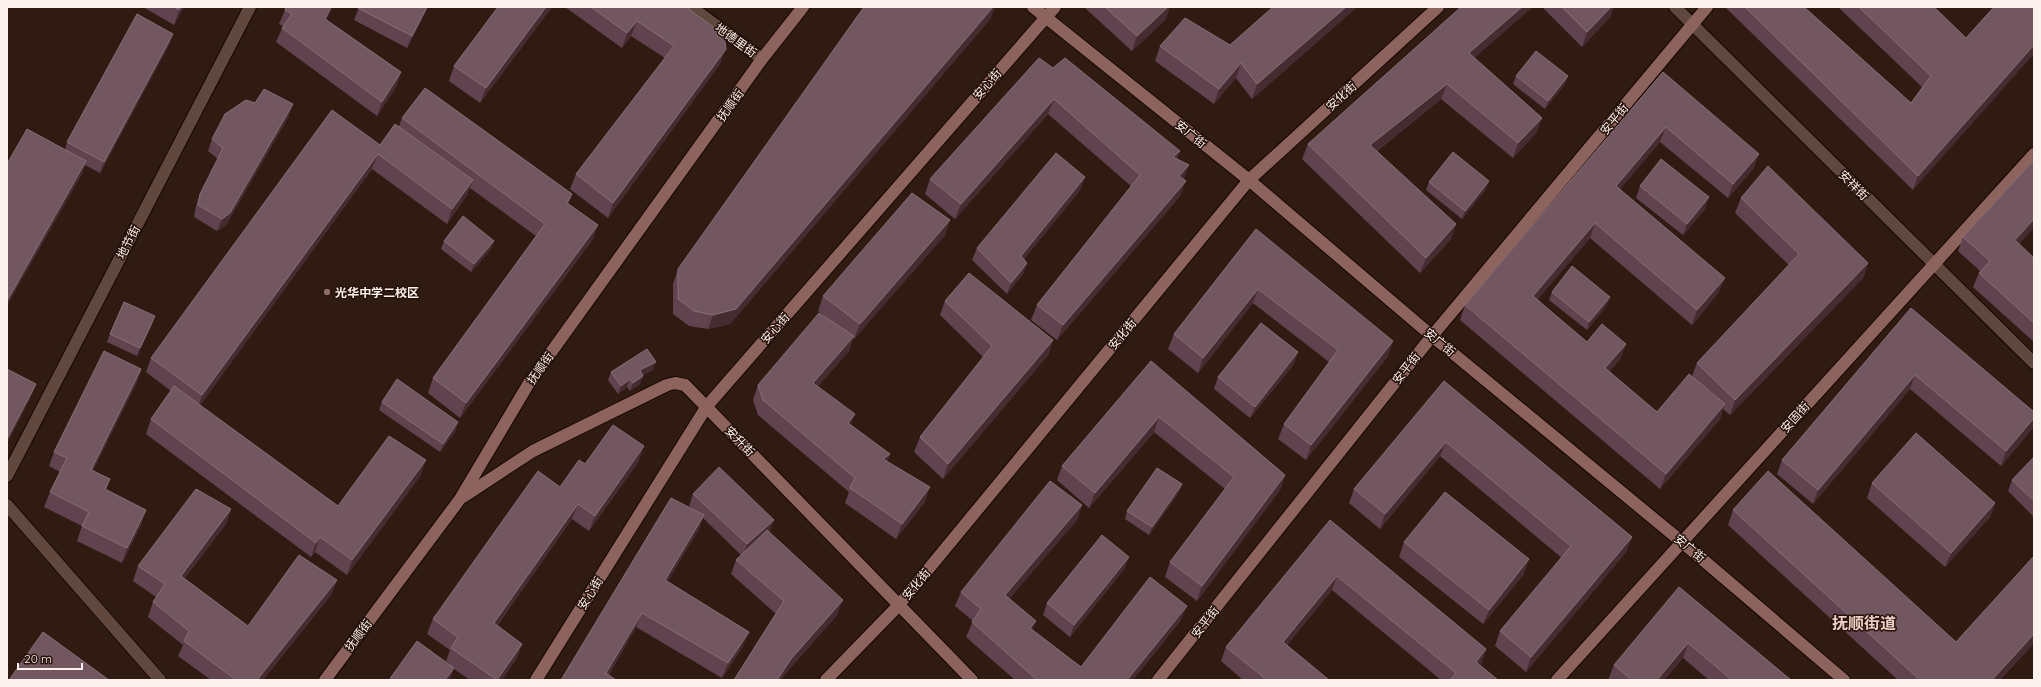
<svg xmlns="http://www.w3.org/2000/svg" width="2041" height="687" font-family="Quicksand,'Noto Sans SC',sans-serif">
	<rect width="100%" height="100%" fill="#301b13"/>
	<g fill="none" stroke-linecap="round" stroke-linejoin="round">
		<g stroke="#170501" stroke-width="14">
			<path id="street" d="M691,7L762,59
				M1675,7L2034,363
				M7,476L250,7
				M7,505L160,680"/>
		</g>
		<g stroke="#170501" stroke-width="14">
			<path id="secondary" d="M1033,7L1249,180L1432,336L1682,542L1844,680
				M463,497L533,451L667,385L675,383L685,385L972,680
				M325,680L460,499L529,383L762,59L803,7
				M536,680L707,406L1055,7
				M826,680L898,606L1249,180L1438,7
				M1158,680L1432,336L1707,7
				M1557,680L2034,154"/>
		</g>
		<use href="#street" stroke="#60483f" stroke-width="12"/>
		<use href="#secondary" stroke="#8d635e" stroke-width="12"/>
	</g>
	<path fill="#61434f" d="M143,7H184L174,25Z
		M359,7H428L407,48L354,20Z
		M498,7H552L480,103L449,81L454,66Z
		M565,7H686L720,64L608,218L570,189L576,174L665,58L631,36L622,48Z
		M1084,7H1170L1165,20L1132,51Z
		M1357,7L1252,99L1236,78L1214,104L1155,61L1160,46L1230,45Z
		M1542,7H1614L1610,17L1582,47Z
		M1725,7H1804L1911,103L1922,87L1838,7H1934L1966,38L1994,7L1913,190Z
		M285,10L327,20L401,72L396,87L377,116L276,42L283,26L279,24Z
		M991,18L730,324L708,329L689,326L673,314V284L678,269Z
		M169,45L100,173L85,165L81,176L65,150L67,142Z
		M1475,58L1542,118L1536,133L1513,158L1441,99L1377,151L1451,239L1420,273L1302,159L1308,144Z
		M1053,68L1177,159L1183,180L1180,196L1057,340L1031,320L1037,305L1131,186L1048,114L955,219L925,194L930,179Z
		M1663,72L1754,168L1728,198L1660,142L1620,189L1719,292L1692,325L1590,238L1537,300L1587,342L1626,344L1620,359L1609,372L1657,412L1692,376L1697,363L1789,265L1735,213L1741,198L1868,263L1863,278L1730,415L1723,409L1720,419L1660,489L1460,320L1465,305Z
		M1516,76L1565,84L1545,109L1513,84Z
		M289,116L226,225L217,231L194,217L196,206L200,194L218,159L208,151L212,139Z
		M402,118L572,194L568,204L593,239L460,418L428,393L433,378L536,236L470,188L467,195L447,224L372,169L200,405L338,506L421,475L347,575L315,552L311,557L146,434L151,419L171,391L146,372L151,358L380,145L399,126Z
		M1429,182L1486,189L1462,219L1426,190Z
		M1640,186L1705,209L1683,235L1636,198Z
		M1081,189L1024,259L1027,263L1023,274L1007,294L972,260L977,248Z
		M950,220L945,235L854,339L853,338L849,351L818,386L851,425L890,454L887,462L925,502L896,539L845,503L849,492L758,415L753,400L758,385L828,319L818,311L823,296Z
		M1256,229L1388,356L1306,460L1278,439L1284,424L1329,362L1253,303L1198,373L1168,349L1174,334Z
		M1963,237L2019,244L2034,258V342L1973,287L1979,273L1980,271L1958,251Z
		M444,241L491,249L471,272L441,249Z
		M1552,292L1607,305L1587,330L1549,300Z
		M945,301L1053,340L1048,355L943,479L914,452L920,437L983,357L940,315Z
		M1911,308L2034,412V423L2032,429L2001,466L1910,389L1813,504L1777,474L1782,460Z
		M152,324L137,356L107,342L110,334Z
		M1151,361L1285,475L1280,490L1197,601L1165,577L1170,562L1225,489L1154,432L1089,508L1057,480L1062,466Z
		M1294,364L1250,418L1214,389L1218,377Z
		M141,369L136,384L93,470L110,479L106,490L141,525L122,563L77,541L82,526L44,507L50,492L60,472L49,466L54,452Z
		M653,370L643,375L640,384L630,391L627,387L618,394L608,380L611,372Z
		M1444,381L1632,537L1626,552L1526,672L1495,646L1500,631L1562,558L1440,456L1380,529L1349,503L1354,489Z
		M382,402L456,430L440,452L379,410Z
		M2034,457V517L2008,491L2012,480Z
		M639,461L589,531L572,519L497,626L522,644L517,658L502,680H470L454,669L446,661L450,650L427,634L433,619L560,487L585,464Z
		M1872,483L1995,503L1990,517L1945,567L1867,498Z
		M1182,484L1179,492L1149,535L1125,519L1127,511Z
		M693,494L770,531L769,532L837,615L785,674L781,680H734L776,614L731,574L736,560L741,555L703,518L699,529L667,582L743,646L722,678L636,627L609,675L561,680L692,509L689,506Z
		M1082,505L1077,520L1009,599L1032,630L1081,667L1181,620L1133,680H1015L966,637L973,621L955,606L961,592Z
		M231,509L226,524L184,579L248,626L337,580L331,595L263,680H211L178,656L183,645L148,617L153,602L156,597L133,581L138,566Z
		M1733,510L1956,642L2034,643L2000,680H1898L1728,525Z
		M1330,520L1486,649L1481,664L1480,665L1498,680H1441L1332,590L1287,645L1329,680H1243L1221,661L1226,647Z
		M1404,542L1524,574L1483,624L1399,557Z
		M1125,568L1070,637L1043,615L1047,603Z
		M1679,587L1791,680H1709L1683,658L1664,680H1608L1614,665Z"/>
	<path fill="#462b30" d="M181,7H184L174,25L179,10Z
		M331,7H333L320,33L325,19Z
		M427,7H428L407,48L412,36Z
		M546,7H552L480,103L486,88Z
		M993,7H995L991,18L730,324L708,329L713,315Z
		M1168,7H1170L1165,20L1132,51L1137,36Z
		M1346,7H1357L1252,99L1257,84Z
		M1522,7H1533L1464,67L1469,53Z
		M1611,7H1614L1610,17L1582,47L1587,32Z
		M637,21L631,36L622,48L627,33Z
		M173,34L169,45L100,173L104,162Z
		M2034,45V54L1913,190L1918,176Z
		M726,49L720,64L608,218L613,203Z
		M1241,63L1236,78L1214,104L1219,89Z
		M401,72L396,87L377,116L382,102Z
		M1568,76L1565,84L1545,109L1548,101Z
		M1447,84L1441,99L1365,160L1370,145Z
		M1054,99L1048,114L955,219L961,204Z
		M293,104L289,116L226,225L217,231L222,219Z
		M1542,118L1536,133L1513,158L1518,143Z
		M1666,127L1660,142L1611,200L1616,186Z
		M1180,151L1175,166L1173,157Z
		M378,154L372,169L197,410L202,395Z
		M1759,154L1754,168L1728,198L1733,184Z
		M86,161L81,176L7,306V301Z
		M1189,165L1184,179L1174,191L1179,176Z
		M1085,177L1081,189L1017,268L1021,256Z
		M473,180L467,195L447,224L452,209Z
		M1186,181L1180,196L1057,340L1063,325Z
		M1489,181L1486,189L1462,219L1465,211Z
		M572,194L567,209V203Z
		M1709,197L1705,209L1683,235L1687,224Z
		M2034,219V228L2009,255L2015,240Z
		M950,220L945,235L854,339L860,324Z
		M1595,223L1590,238L1528,311L1533,296Z
		M1456,224L1451,239L1420,273L1426,258Z
		M598,225L593,239L460,418L466,403Z
		M494,241L491,249L471,272L474,264Z
		M1027,263L1023,274L1007,294L1011,283Z
		M1868,263L1863,278L1730,415L1735,400Z
		M1725,278L1719,292L1692,325L1697,310Z
		M1258,289L1253,303L1198,373L1203,358Z
		M1610,297L1607,305L1587,330L1589,322Z
		M155,316L152,324L137,356L140,348Z
		M854,336L849,351L808,398L813,383Z
		M1053,340L1048,355L943,479L948,464Z
		M1393,341L1388,356L1306,460L1311,445Z
		M1626,344L1620,359L1600,383L1605,368Z
		M1298,352L1294,364L1250,418L1255,407Z
		M656,362L653,370L637,378L640,370Z
		M141,369L136,384L86,484L91,470Z
		M1915,375L1910,389L1813,504L1818,490Z
		M643,376L640,384L630,391L633,383Z
		M630,379L627,387L618,394L621,386Z
		M36,384L30,399L7,444V439Z
		M1725,404L1720,419L1660,489L1666,474Z
		M855,414L849,428L848,423Z
		M1159,417L1154,432L1089,508L1095,493Z
		M2034,418V423L2032,429L2001,466L2006,451Z
		M458,422L456,430L440,452L443,444Z
		M1446,442L1440,456L1380,529L1385,514Z
		M644,446L639,461L589,531L595,516Z
		M890,454L885,469L883,459Z
		M426,460L421,475L347,575L352,560Z
		M1285,475L1280,490L1197,601L1202,586Z
		M1182,484L1179,492L1149,535L1152,527Z
		M930,487L925,502L896,539L902,524Z
		M1995,503L1990,517L1945,567L1951,553Z
		M578,504L572,519L488,638L494,623Z
		M1082,505L1077,520L999,610L1005,595Z
		M231,509L226,524L175,591L181,576Z
		M146,510L141,525L122,563L127,548Z
		M704,515L699,529L659,595L665,580Z
		M774,520L770,531L743,556L747,544Z
		M320,537L315,552L311,557L316,543Z
		M1632,537L1626,552L1526,672L1531,657Z
		M1129,557L1125,568L1070,637L1074,625Z
		M1529,559L1524,574L1483,624L1489,610Z
		M1337,576L1332,590L1277,657L1283,642Z
		M337,580L331,595L263,680H257Z
		M843,600L837,615L785,674L781,680H777L791,659Z
		M1187,606L1181,620L1133,680H1127Z
		M642,613L636,627L606,680V673Z
		M1036,621L1030,636V628Z
		M749,632L743,646L722,678L728,663Z
		M2034,634V643L2000,680H1992Z
		M1688,643L1683,658L1664,680H1657Z
		M522,644L517,658L502,680H497Z
		M1486,649L1481,664L1470,677L1476,662Z
		M454,668L450,680H445Z"/>
	<path fill="#725660" stroke="#886e76" d="M174,7H181L179,10Z
		M286,7H331L325,19L401,72L382,102L282,28L292,14L285,10Z
		M359,7H427L412,36L358,8Z
		M498,7H546L486,88L454,66Z
		M591,7H686L724,35L726,49L613,203L576,174L674,46L637,21L627,33Z
		M864,7H993L736,309L713,315L694,311L678,299V269Z
		M1105,7H1168L1137,36Z
		M1273,7H1346L1257,84L1241,63L1219,89L1160,46L1185,18L1230,45Z
		M1461,7H1522L1469,53L1542,118L1518,143L1447,84L1370,145L1456,224L1426,258L1308,144Z
		M1562,7H1611L1587,32Z
		M1745,7H1804L1911,103L1931,76L1859,7H1934L1966,38L1994,7H2034V45L1918,176Z
		M137,14L173,34L104,162L67,142Z
		M1536,51L1568,76L1548,101L1516,76Z
		M1039,58L1053,68L1065,58L1180,151L1173,157L1189,165L1179,176L1186,181L1063,325L1037,305L1140,175L1054,99L961,204L930,179Z
		M1663,72L1759,154L1733,184L1666,127L1616,186L1725,278L1697,310L1595,223L1533,296L1587,342L1602,324L1626,344L1605,368L1657,412L1689,374L1725,404L1666,474L1465,305Z
		M425,88L572,194L567,203L598,225L466,403L433,378L545,224L402,118Z
		M264,89L293,104L230,213L222,219L198,205L200,194L223,148L212,139L225,114L246,100L255,103Z
		M332,110L380,145L395,124L473,180L452,209L378,154L202,395L151,358Z
		M27,129L86,161L7,301V164Z
		M1453,152L1489,181L1465,211L1429,182Z
		M1056,153L1085,177L1021,256L1027,263L1011,283L977,248Z
		M1661,159L1709,197L1687,224L1640,186Z
		M2034,160V219L2015,240L2034,258V323L1979,273L1990,261L1963,237Z
		M1768,166L1868,263L1735,400L1697,363L1799,254L1741,198Z
		M912,193L950,220L860,324L823,296Z
		M463,216L494,241L474,264L444,241Z
		M1256,229L1393,341L1311,445L1284,424L1338,350L1258,289L1203,358L1174,334Z
		M1572,266L1610,297L1589,322L1552,292Z
		M969,273L1053,340L948,464L920,437L992,346L945,301Z
		M124,302L155,316L140,348L110,334Z
		M1911,308L2034,412V418L2006,451L1915,375L1818,490L1782,460Z
		M819,313L854,336L813,383L855,414L848,423L890,454L883,459L930,487L902,524L850,488L855,478L763,400L758,385Z
		M1261,323L1298,352L1255,407L1218,377Z
		M647,349L656,362L640,370L643,376L633,383L630,379L621,386L611,372Z
		M104,351L141,369L91,470L110,479L105,489L146,510L127,548L82,526L89,512L50,492L67,458L54,452Z
		M1151,361L1285,475L1202,586L1170,562L1234,477L1159,417L1095,493L1062,466Z
		M7,369L36,384L7,439Z
		M397,379L458,422L443,444L382,402Z
		M1444,381L1632,537L1531,657L1500,631L1571,546L1446,442L1385,514L1354,489Z
		M174,386L338,506L389,436L426,460L352,560L320,537L316,543L151,419Z
		M613,425L644,446L595,516L578,504L494,623L522,644L497,680L451,648L458,637L433,619L538,471L560,487L579,460L585,464Z
		M1916,433L1995,503L1951,553L1872,483Z
		M2034,457V501L2012,480Z
		M719,467L774,520L747,544L693,494Z
		M1157,468L1182,484L1152,527L1127,511Z
		M1768,471L1956,642L2034,556V634L1992,680H1920L1733,510Z
		M1050,481L1082,505L1005,595L1036,621L1030,628L1081,667L1150,577L1187,606L1127,680H1037L972,622L981,609L961,592Z
		M196,489L231,509L181,576L248,626L299,555L337,580L257,680H236L184,641L189,631L153,602L165,584L138,566Z
		M1445,492L1529,559L1489,610L1404,542Z
		M671,498L704,515L665,580L749,632L728,663L642,613L606,673L616,680H561Z
		M1330,520L1486,649L1476,662L1498,680H1450L1456,673L1337,576L1283,642L1329,680H1267L1226,647Z
		M767,530L843,600L791,659L777,680H734L763,634L784,601L736,560Z
		M1102,535L1129,557L1074,625L1047,603Z
		M1679,587L1791,680H1732L1688,643L1657,680H1632L1614,665Z
		M43,632L109,680H9Z
		M417,641L454,668L445,680H389Z"/>
	<circle fill="#8d6e63" stroke="#26120a" stroke-width="1.5" cx="327" cy="292" r="4"/>
	<g text-anchor="middle" dominant-baseline="central" stroke-width="3" stroke-linejoin="round" paint-order="stroke">
		<g font-size="12" fill="#fef2ee" stroke="#26120a">
			<text transform="translate(736 40) rotate(36)">地德里街</text>
			<text transform="translate(987 84) rotate(-49)">安心街</text>
			<text transform="translate(1341 96) rotate(-42)">安化街</text>
			<text transform="translate(730 105) rotate(-54)">抚顺街</text>
			<text transform="translate(1614 119) rotate(-50)">安平街</text>
			<text transform="translate(1191 134) rotate(39)">安广街</text>
			<text transform="translate(1854 185) rotate(45)">安祥街</text>
			<text transform="translate(128 242) rotate(-63)">地节街</text>
			<text transform="translate(775 328) rotate(-49)">安心街</text>
			<text transform="translate(1122 334) rotate(-50)">安化街</text>
			<text transform="translate(1440 342) rotate(40)">安广街</text>
			<text transform="translate(540 368) rotate(-55)">抚顺街</text>
			<text transform="translate(1406 368) rotate(-52)">安平街</text>
			<text transform="translate(1795 417) rotate(-48)">安固街</text>
			<text transform="translate(740 441) rotate(46)">安升街</text>
			<text transform="translate(1690 548) rotate(40)">安广街</text>
			<text transform="translate(916 584) rotate(-50)">安化街</text>
			<text transform="translate(590 593) rotate(-58)">安心街</text>
			<text transform="translate(1205 622) rotate(-52)">安平街</text>
			<text transform="translate(358 635) rotate(-53)">抚顺街</text>
		</g>
		<g font-size="12" font-weight="bold" fill="#fef2ee" stroke="#26120a" text-anchor="start">
			<text x="335" y="292">光华中学二校区</text>
		</g>
		<g font-size="16" font-weight="bold" fill="#eccec4" stroke="#26120a">
			<text x="1864" y="623">抚顺街道</text>
		</g>
	</g>
	<rect width="2041" height="687" fill="none" stroke="#fef2ee" stroke-width="16"/>
	<path d="M18 663v6h64v-6" fill="none" stroke="#fef2ee" stroke-width="2"/>
	<text x="24" y="663" font-size="12" fill="#fef2ee" stroke="#26120a" stroke-width="3" paint-order="stroke">20 m</text>
</svg>
